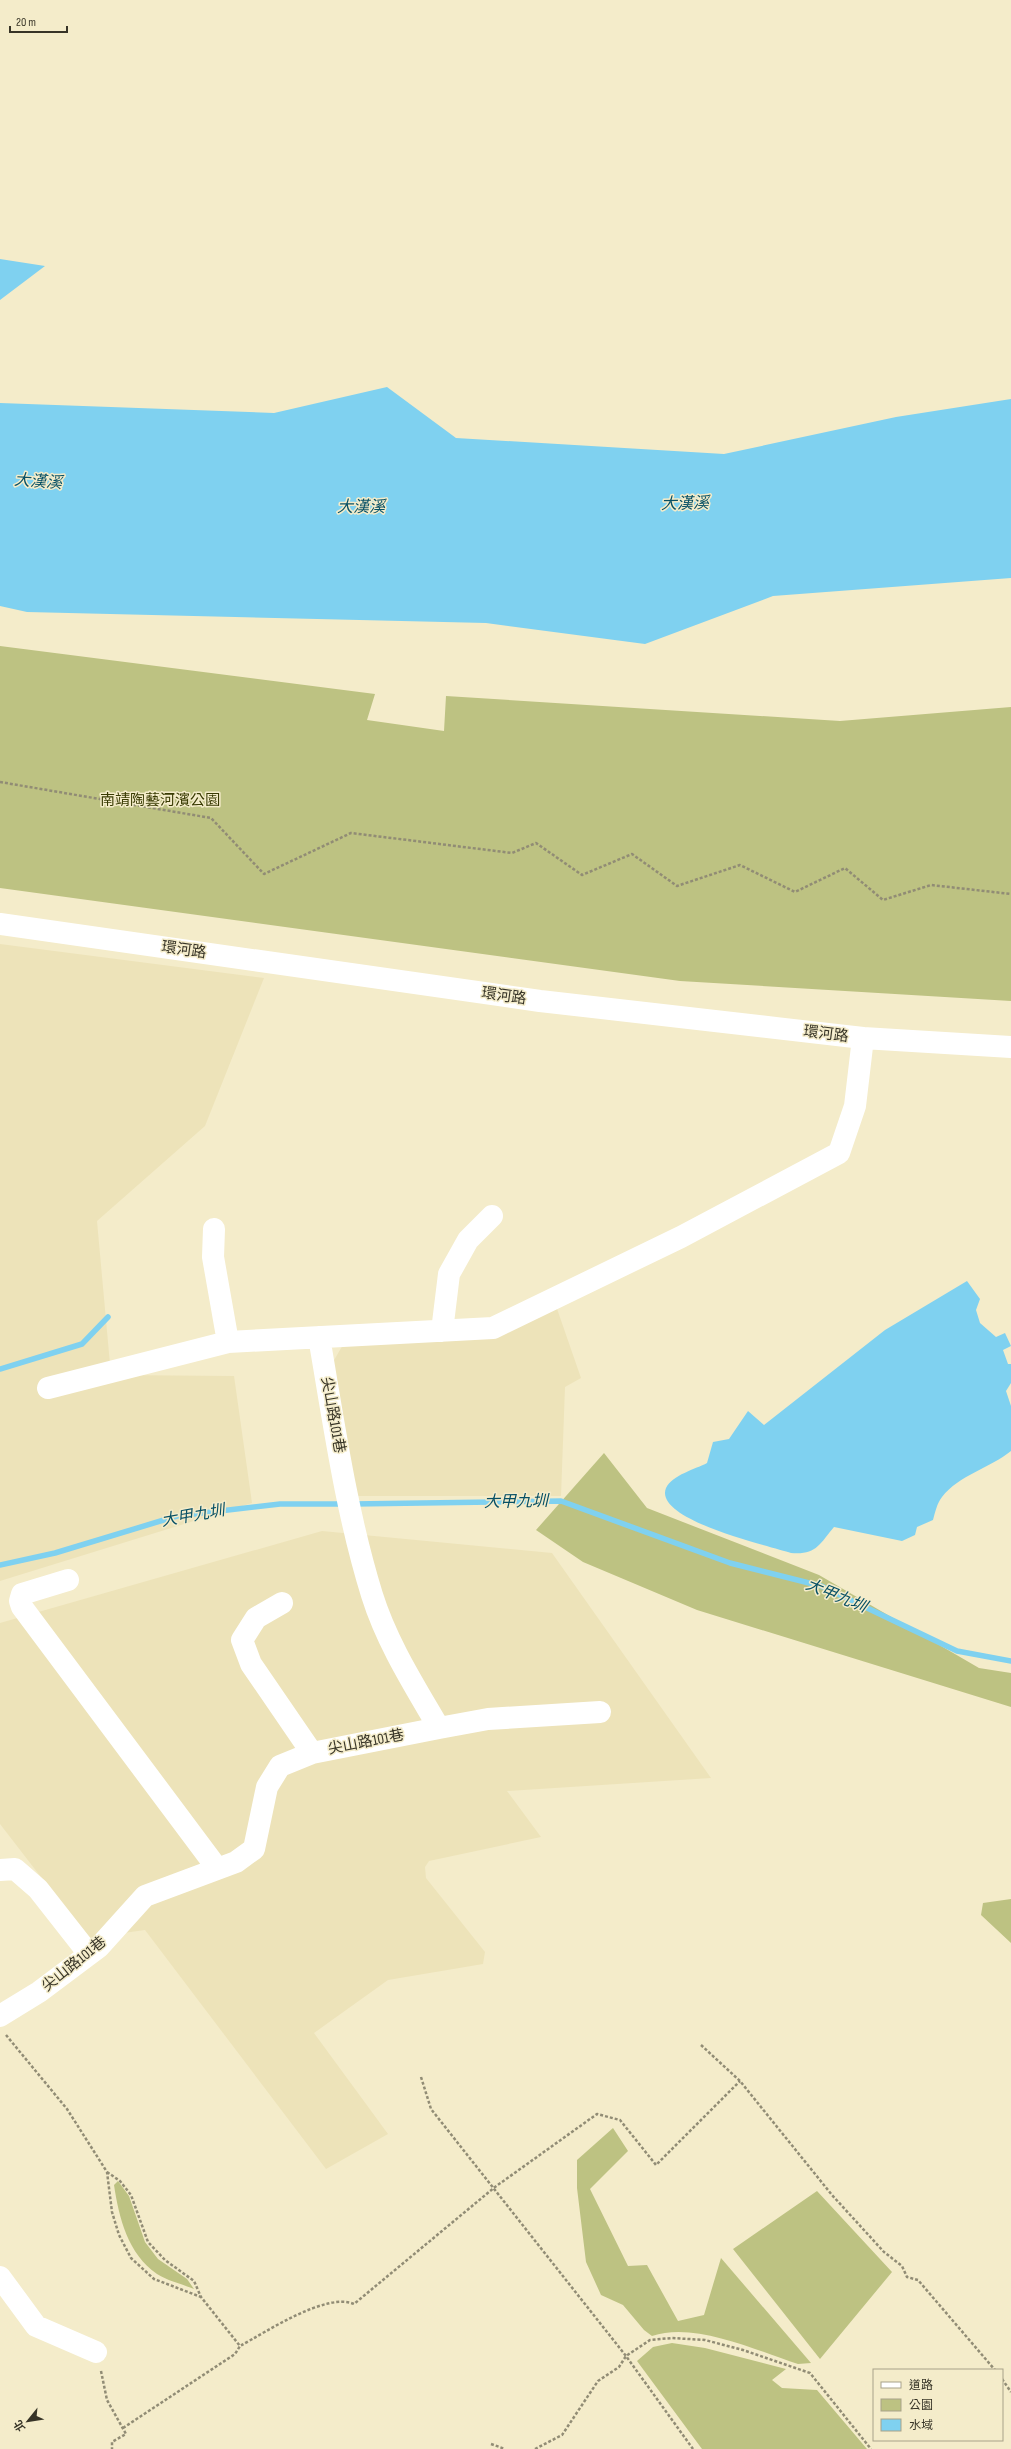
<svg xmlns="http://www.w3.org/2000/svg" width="1011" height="2449" font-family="'Sofia Sans Condensed','Noto Sans TC',sans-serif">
	<rect width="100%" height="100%" fill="#f4ecca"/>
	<path fill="#ede3b9" d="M0,944L264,978L205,1126L97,1221L111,1375L234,1376L252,1503L0,1581Z
		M555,1303L581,1378L565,1387L561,1496H356L333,1362L344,1343L472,1330Z
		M322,1531L552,1553L711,1778L507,1791L541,1837L429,1861L425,1867L426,1878L485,1952L483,1964L388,1980L314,2033L388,2134L326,2169L145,1930L88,1938L0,1824V1623Z"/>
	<path fill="#bdc282" d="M0,646L375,694L367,720L444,731L446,696L840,721L1011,707V1001L680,981L0,888Z
		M604,1453L647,1508L819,1575L979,1668L1011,1673V1707L697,1610L583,1562L536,1530Z
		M1011,1899V1943L981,1915L983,1903Z
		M613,2128L628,2151L590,2189L628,2266L647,2265L678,2321L704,2315L721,2258L811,2363L798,2364C757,2351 695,2321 652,2336L644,2330L623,2305L601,2295L586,2262L577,2188V2160Z
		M118,2181L129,2196L145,2242L158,2259L187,2279L194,2289C182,2284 168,2281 157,2274C128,2254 119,2218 114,2185Z
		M817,2191L892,2272L820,2359L733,2249Z
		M672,2343L705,2348L786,2369L772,2380L782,2388L817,2390L867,2449H702L637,2361L653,2347Z"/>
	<path fill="#7fd1f0" d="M0,259L45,266L0,300Z
		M387,387L456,438L724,454L896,417L1011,399V578L773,596L645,644L486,623L27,612L0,606V403L274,413Z
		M967,1281L980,1299L976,1310L980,1323L996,1337L1005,1333L1011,1346L1003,1350L1008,1364H1011V1383L1006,1391L1011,1406V1451C990,1468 959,1475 942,1497C937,1503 935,1513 933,1520L917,1527L915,1535L902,1541L834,1527C819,1545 816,1555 791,1553C770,1546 653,1520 666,1488C672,1475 696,1469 707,1463L713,1442L729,1439L748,1411L764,1425L885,1330Z"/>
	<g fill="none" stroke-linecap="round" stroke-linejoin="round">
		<path stroke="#7fd1f0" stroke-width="5.5" d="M0,1369L82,1344L108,1317
			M353,1504L561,1501L730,1563L821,1586L957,1651L1011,1661
			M0,1565L55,1553L177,1516L280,1504H344"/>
		<path stroke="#918c75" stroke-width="2.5" stroke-dasharray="3 2" stroke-linecap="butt" d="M0,782L211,818L264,874L351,833L512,853L536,843L582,875L632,854L677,886L740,865L795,892L845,868L883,900L931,885L1011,894
			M6,2035L67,2109L107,2172L112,2212L119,2235L131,2258L154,2279L201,2297
			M701,2045L740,2081L832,2195L884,2252L902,2266L907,2277L918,2280L995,2370
			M421,2077L431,2109L626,2356L693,2449
			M107,2172L120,2181L131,2195L148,2242L165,2260L194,2281L201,2297L240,2346
			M101,2371L107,2400L126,2434L112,2442V2449
			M1002,2379L1011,2392
			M123,2428L235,2354L240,2346C266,2332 326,2292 354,2304L495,2187L597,2114L620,2120L656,2165L740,2081
			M491,2444L505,2449
			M535,2449L562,2435L598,2381L619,2367L626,2356L650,2340L672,2338L705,2340L743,2350L810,2373L871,2449"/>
		<path stroke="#fff" stroke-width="22" d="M0,924L540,1001L863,1038L1011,1047
			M214,1229L213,1257L228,1342
			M442,1331L449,1274L468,1240L492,1216
			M48,1388L228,1342L493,1328L681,1237L839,1153L855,1106L863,1038
			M68,1580L22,1594L20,1601L22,1607L217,1868
			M282,1603L256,1618L242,1640L251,1664L312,1753
			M439,1728L488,1719L600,1712
			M0,1870L15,1869L38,1889L89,1954
			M0,2016L39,1992L99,1947L145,1896L236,1862L254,1849L267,1787L280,1766L312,1753L439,1728C414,1685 387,1643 372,1595C346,1511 334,1424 319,1337
			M0,2277L36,2326L96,2352"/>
	</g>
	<g text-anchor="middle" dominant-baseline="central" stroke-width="3" stroke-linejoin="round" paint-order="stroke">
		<g font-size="15" fill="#393b03" stroke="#f4ecca">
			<text x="160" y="800">南靖陶藝河濱公園</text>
		</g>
		<g font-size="15" fill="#373427" stroke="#f4ecca">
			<text transform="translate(184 950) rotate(8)">環河路</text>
			<text transform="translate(504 996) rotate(8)">環河路</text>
			<text transform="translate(826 1034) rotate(7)">環河路</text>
			<text transform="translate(333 1415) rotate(80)">尖山路101巷</text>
			<text transform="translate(366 1742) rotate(-11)">尖山路101巷</text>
			<text transform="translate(74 1964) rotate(-39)">尖山路101巷</text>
		</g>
		<g font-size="16" font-style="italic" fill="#075065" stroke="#f4ecca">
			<text transform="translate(38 482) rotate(4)">大漢溪</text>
			<text transform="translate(685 504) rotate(-1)">大漢溪</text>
			<text x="361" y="507">大漢溪</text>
			<text transform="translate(516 1502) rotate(-1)">大甲九圳</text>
			<text transform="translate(193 1516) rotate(-10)">大甲九圳</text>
			<text transform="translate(836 1596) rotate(22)">大甲九圳</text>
		</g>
	</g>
	<rect x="873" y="2369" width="130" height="72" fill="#f4ecca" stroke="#a8a289"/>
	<rect x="881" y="2382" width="20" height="6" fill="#ffffff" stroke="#a8a289"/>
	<text x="909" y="2389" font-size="12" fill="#373427">道路</text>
	<rect x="881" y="2399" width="20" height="12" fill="#bdc282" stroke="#a8a289"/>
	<text x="909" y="2409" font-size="12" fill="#373427">公園</text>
	<rect x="881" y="2419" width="20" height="12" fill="#7fd1f0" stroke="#a8a289"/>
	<text x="909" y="2429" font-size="12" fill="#373427">水域</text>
	<g transform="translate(28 2421) rotate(240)" stroke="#f4ecca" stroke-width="3" paint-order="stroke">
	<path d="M0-3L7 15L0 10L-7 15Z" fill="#373427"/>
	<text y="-6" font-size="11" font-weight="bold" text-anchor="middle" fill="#373427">北</text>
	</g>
	<path d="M10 26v6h57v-6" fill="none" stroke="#373427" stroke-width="2"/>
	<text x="16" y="26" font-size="12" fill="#373427" stroke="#f4ecca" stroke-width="3" paint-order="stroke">20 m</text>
</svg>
